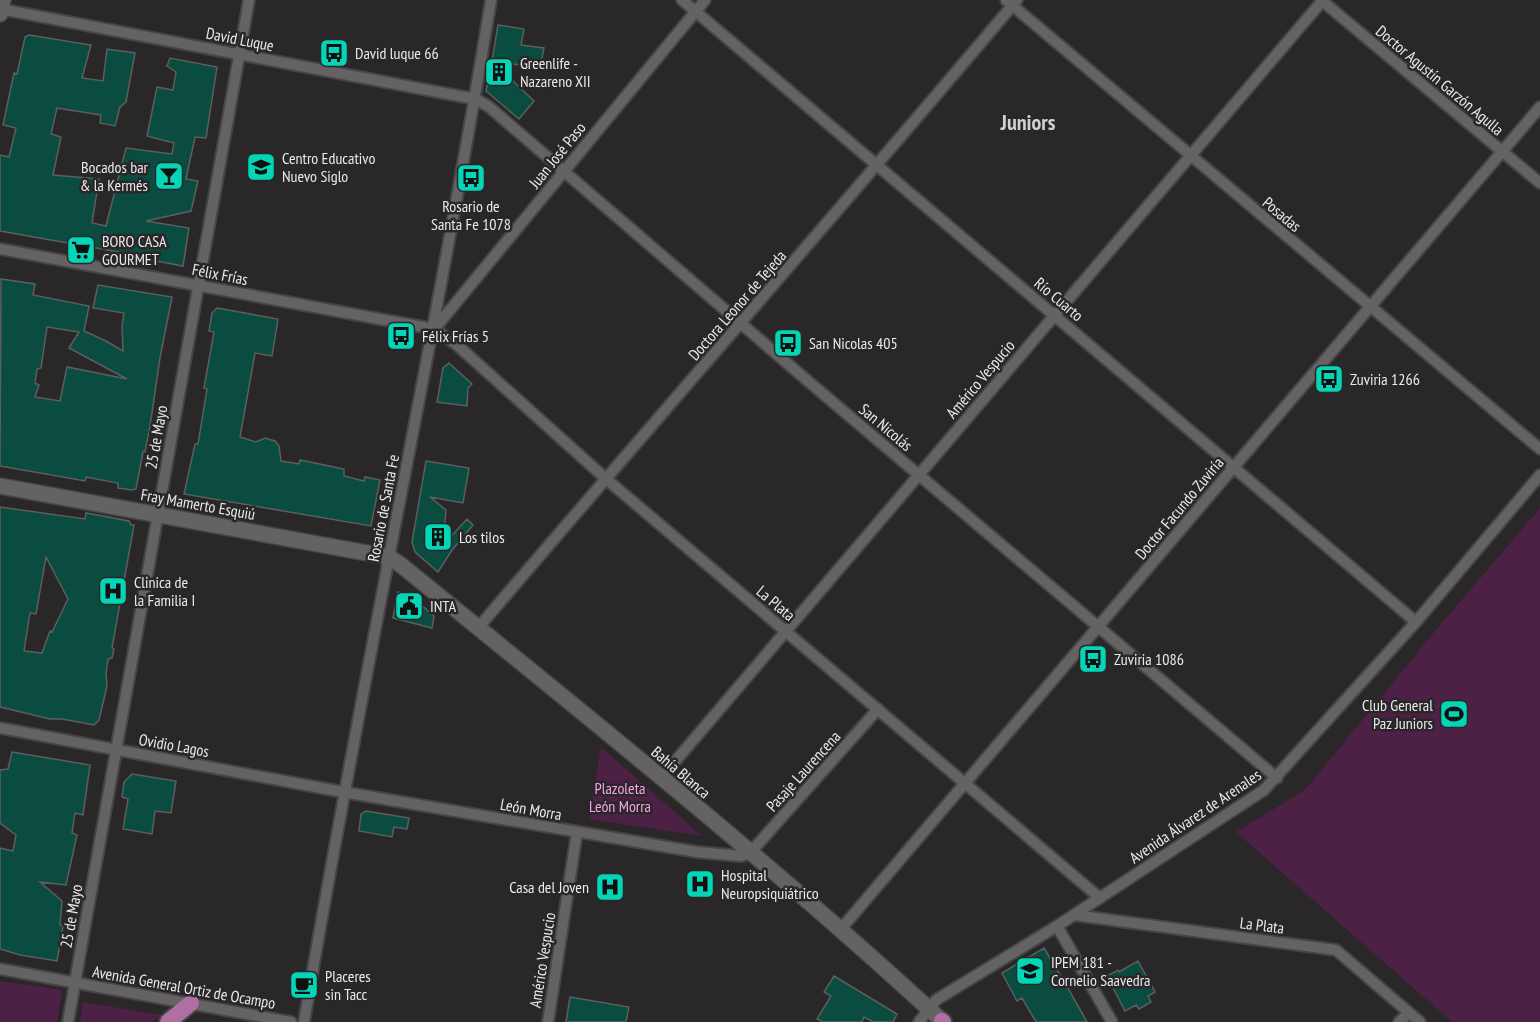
<svg xmlns="http://www.w3.org/2000/svg" width="1540" height="1022" font-family="'PT Sans Narrow',sans-serif">
	<rect width="100%" height="100%" fill="#2a2729"/>
	<path fill="#4d2045" d="M1540,508V1022H1452L1236,832L1305,790L1430,637Z
		M601,747L702,836L589,819Z
		M0,981L62,990L57,1022H0Z
		M83,1002L161,1015L152,1022H80Z"/>
	<path fill="#0b4c40" stroke="#5b5f5e" stroke-width="1.5" fill-rule="evenodd" d="M498,25L524,29L521,45L544,48L540,68L492,61Z
		M29,35L91,45L82,78L103,81L107,49L135,53L126,102L120,107L115,126L100,123L101,115L57,108L51,134L61,137L53,175L99,179L92,223L106,226L126,148L172,154L174,143L147,136L157,87L173,90L176,72L167,66L170,58L217,67L206,138L195,137L186,179L198,181L191,211L146,221L189,228L183,266L135,257V255L0,231V155L9,157L16,128L3,125L14,73L17,74L25,37Z
		M492,61L534,101L519,119L486,91Z
		M1,279L35,284L33,295L89,306L84,331L106,341L123,351L122,326L124,313L93,308L98,285L172,297L160,358L150,426L145,452H143L136,489L132,490L118,488V483L86,477L85,481L0,466ZM47,327L79,332L69,348L127,379L67,367L60,401L35,397L39,385L35,383L37,369L41,368Z
		M217,308L278,319L272,356L255,353L240,437L256,442L265,438L275,441L279,446L281,461L299,464L300,460L344,469V476L364,481L365,477L380,480L371,526L184,494L195,444H198L207,389L204,388L214,332L209,331L212,313Z
		M449,363L472,384L468,388L467,406L437,402L443,368Z
		M426,461L469,468L463,503L430,497L446,510L443,545L467,519L473,525L452,550L438,572L415,552L412,542Z
		M0,507L85,519L86,513L129,521L131,525H134L112,648L114,649L112,658L108,659L106,674L107,686L99,720L94,725L62,719H50L0,707ZM46,557L68,599L52,632L50,631L42,653L24,651L30,613L36,614Z
		M398,592L410,595L434,616L432,628L393,618Z
		M12,752L90,765L83,815L75,813L72,833L77,835L66,885L40,882L62,901L60,925L63,926L57,961L20,955L0,949V848L13,851L16,835L0,823V770L8,769Z
		M132,774L176,781L171,813L155,811L152,834L123,829L128,799L122,797L124,782Z
		M366,811L409,818L407,829L394,827L392,837L359,831L361,814Z
		M1044,948L1069,990L1087,1022H1036L1022,998L1017,1001L1002,973Z
		M1138,961L1155,992L1148,996L1151,1002L1139,1009L1136,1005L1125,1011L1107,976L1118,970L1119,972Z
		M834,976L897,1014L893,1022H873L864,1017L862,1022H823L817,1019L831,996L824,992Z
		M570,997L629,1007L626,1022H566Z"/>
	<g fill="none" stroke-linecap="round" stroke-linejoin="round">
		<g stroke="#464446" stroke-width="14">
			<path id="street" d="M682,0L1416,622
				M1006,0L1540,449
				M1321,0L1540,183
				M0,9L475,99L488,106L809,382L1277,778
				M0,249L434,329L457,345L605,478L1100,898
				M436,327L705,0
				M478,628C657,418 839,211 1017,0
				M0,728L343,792L697,852L741,856L750,853L878,709
				M661,778L1323,0
				M1074,915L1336,950L1420,1022
				M1057,926L1112,1022
				M841,929L1540,107
				M0,969L291,1022
				M68,1022L249,0
				M304,1022C361,680 435,342 491,0
				M548,1022L577,832
				M919,1022L936,1000L1057,926L1264,790L1416,622L1540,475
				M1399,1022L1409,1013"/>
		</g>
		<g stroke="#464446" stroke-width="18">
			<path id="secondary" d="M0,14L3,0
				M0,486L389,557L401,565C584,714 769,861 942,1021"/>
		</g>
		<g stroke="#464446" stroke-width="20">
			<path id="primary" d="M942,1021L943,1022
				M168,1022L191,1003"/>
		</g>
		<use href="#street" stroke="#656264" stroke-width="10"/>
		<use href="#secondary" stroke="#656264" stroke-width="15"/>
		<use href="#primary" stroke="#af6fa4" stroke-width="16"/>
	</g>
	<defs>
		<g id="bus-square" transform="scale(1.5)"><rect x="-9" y="-9" width="18" height="18" rx="4" fill="#04d5b6" stroke="#2a2729"/><path d="M-5-6H5V4H4V6H2V4H-2V6H-4V4H-5ZM-3.5-4V0h7V-4ZM-3.5 1.2v1.5H-2V1.2ZM2 1.2v1.5H3.5V1.2Z" fill="#111"/></g>
		<g id="building-square" transform="scale(1.5)"><rect x="-9" y="-9" width="18" height="18" rx="4" fill="#04d5b6" stroke="#2a2729"/><path d="M-4-6H4V6H1V3H-1V6H-4ZM-2.5-4.3h1.7v1.8h-1.7ZM.8-4.3h1.7v1.8H.8ZM-2.5-1h1.7V.8h-1.7ZM.8-1h1.7V.8H.8Z" fill="#111"/></g>
		<g id="school-square" transform="scale(1.5)"><rect x="-9" y="-9" width="18" height="18" rx="4" fill="#04d5b6" stroke="#2a2729"/><path d="M0-5L7-2L0 1L-7-2ZM-4 1L0 2.5L4 1V4Q0 6-4 4Z" fill="#111"/></g>
		<g id="bar-square" transform="scale(1.5)"><rect x="-9" y="-9" width="18" height="18" rx="4" fill="#04d5b6" stroke="#2a2729"/><path d="M-6-5H6L.8 .8V4.5H3.5V6h-7V4.5H-.8V.8Z" fill="#111"/></g>
		<g id="supermarket-square" transform="scale(1.5)"><rect x="-9" y="-9" width="18" height="18" rx="4" fill="#04d5b6" stroke="#2a2729"/><path d="M-6-5.5h2.5l.6 2H6L4.5 2H-2.5L-4.4-4H-6ZM-1.5 3.2a1.3 1.3 0 1 0 .1 0ZM3 3.2a1.3 1.3 0 1 0 .1 0Z" fill="#111"/></g>
		<g id="hospital-square" transform="scale(1.5)"><rect x="-9" y="-9" width="18" height="18" rx="4" fill="#04d5b6" stroke="#2a2729"/><path d="M-5-5h3v3.5h4V-5h3V5h-3V1.5h-4V5h-3Z" fill="#111"/></g>
		<g id="civic-square" transform="scale(1.5)"><rect x="-9" y="-9" width="18" height="18" rx="4" fill="#04d5b6" stroke="#2a2729"/><path d="M-.6-6.5H3V-4.5H.6V-3L4-1V1h2V6H-6V1h2V-1L-.6-3ZM-1.2 2.5V6h2.4V2.5Z" fill="#111"/></g>
		<g id="stadium-square" transform="scale(1.5)"><rect x="-9" y="-9" width="18" height="18" rx="4" fill="#04d5b6" stroke="#2a2729"/><path d="M0-5a6.5 5 0 1 0 0 10a6.5 5 0 1 0 0-10ZM-3.5-1.8h7v3.6h-7Z" fill="#111"/></g>
		<g id="cafe-square" transform="scale(1.5)"><rect x="-9" y="-9" width="18" height="18" rx="4" fill="#04d5b6" stroke="#2a2729"/><path d="M-5.5-4.5H6V0H3Q3 3.5 0 3.5H-2.5Q-5.5 3.5-5.5 0ZM3-3.2v2h1.7v-2ZM-6 4.5H4V6H-6Z" fill="#111"/></g>
	</defs>
	<g fill-rule="evenodd">
		<use href="#bus-square" x="334" y="53"/>
		<use href="#building-square" x="499" y="72"/>
		<use href="#school-square" x="261" y="167"/>
		<use href="#bar-square" x="169" y="176"/>
		<use href="#bus-square" x="471" y="178"/>
		<use href="#supermarket-square" x="81" y="250"/>
		<use href="#bus-square" x="401" y="336"/>
		<use href="#bus-square" x="788" y="343"/>
		<use href="#bus-square" x="1329" y="379"/>
		<use href="#building-square" x="438" y="537"/>
		<use href="#hospital-square" x="113" y="591"/>
		<use href="#civic-square" x="409" y="606"/>
		<use href="#bus-square" x="1093" y="659"/>
		<use href="#stadium-square" x="1454" y="714"/>
		<use href="#hospital-square" x="700" y="884"/>
		<use href="#hospital-square" x="610" y="887"/>
		<use href="#school-square" x="1030" y="971"/>
		<use href="#cafe-square" x="304" y="985"/>
	</g>
	<g text-anchor="middle" dominant-baseline="central" stroke-width="5" stroke-linejoin="round" paint-order="stroke">
		<g font-size="16" fill="#ebe9eb" stroke="#2a2729">
			<text transform="translate(240 39) rotate(11)">David Luque</text>
			<text transform="translate(1440 80) rotate(40)">Doctor Agustín Garzón Agulla</text>
			<text transform="translate(557 155) rotate(-51)">Juan José Paso</text>
			<text transform="translate(1282 214) rotate(40)">Posadas</text>
			<text transform="translate(220 274) rotate(11)">Félix Frías</text>
			<text transform="translate(1059 299) rotate(40)">Río Cuarto</text>
			<text transform="translate(737 305) rotate(-49)">Doctora Leonor de Tejeda</text>
			<text transform="translate(980 379) rotate(-50)">Américo Vespucio</text>
			<text transform="translate(886 427) rotate(40)">San Nicolás</text>
			<text transform="translate(156 437) rotate(-80)">25 de Mayo</text>
			<text transform="translate(198 504) rotate(10)">Fray Mamerto Esquiú</text>
			<text transform="translate(383 508) rotate(-79)">Rosario de Santa Fe</text>
			<text transform="translate(1179 508) rotate(-50)">Doctor Facundo Zuviría</text>
			<text transform="translate(776 603) rotate(40)">La Plata</text>
			<text transform="translate(174 745) rotate(10)">Ovidio Lagos</text>
			<text transform="translate(803 771) rotate(-48)">Pasaje Laurencena</text>
			<text transform="translate(681 772) rotate(40)">Bahía Blanca</text>
			<text transform="translate(531 809) rotate(10)">León Morra</text>
			<text transform="translate(1195 816) rotate(-34)">Avenida Álvarez de Arenales</text>
			<text transform="translate(71 916) rotate(-80)">25 de Mayo</text>
			<text transform="translate(1262 925) rotate(7)">La Plata</text>
			<text transform="translate(542 960) rotate(-81)">Américo Vespucio</text>
			<text transform="translate(184 987) rotate(10)">Avenida General Ortiz de Ocampo</text>
		</g>
		<g font-size="16" fill="#ebe9eb" stroke="#2a2729" text-anchor="start">
			<text x="355" y="53">David luque 66</text>
			<text x="520" y="63">Greenlife -<tspan x="520" dy="18">Nazareno XII</tspan></text>
			<text x="282" y="158">Centro Educativo<tspan x="282" dy="18">Nuevo Siglo</tspan></text>
			<text x="148" y="167" text-anchor="end">Bocados bar<tspan x="148" dy="18">&amp; la Kermés</tspan></text>
			<text x="471" y="206" text-anchor="middle">Rosario de<tspan x="471" dy="18">Santa Fe 1078</tspan></text>
			<text x="102" y="241">BORO CASA<tspan x="102" dy="18">GOURMET</tspan></text>
			<text x="422" y="336">Félix Frías 5</text>
			<text x="809" y="343">San Nicolas 405</text>
			<text x="1350" y="379">Zuviria 1266</text>
			<text x="459" y="537">Los tilos</text>
			<text x="134" y="582">Clinica de<tspan x="134" dy="18">la Familia I</tspan></text>
			<text x="430" y="606">INTA</text>
			<text x="1114" y="659">Zuviria 1086</text>
			<text x="1433" y="705" text-anchor="end">Club General<tspan x="1433" dy="18">Paz Juniors</tspan></text>
			<text x="721" y="875">Hospital<tspan x="721" dy="18">Neuropsiquiátrico</tspan></text>
			<text x="589" y="887" text-anchor="end">Casa del Joven</text>
			<text x="1051" y="962">IPEM 181 -<tspan x="1051" dy="18">Cornelio Saavedra</tspan></text>
			<text x="325" y="976">Placeres<tspan x="325" dy="18">sin Tacc</tspan></text>
		</g>
		<g font-size="16" fill="#fba2e9" stroke="#2a2729">
			<text x="620" y="788">Plazoleta<tspan x="620" dy="18">León Morra</tspan></text>
		</g>
		<g font-size="22" font-weight="bold" fill="#d2cfd1" stroke="#2a2729">
			<text x="1028" y="122">Juniors</text>
		</g>
	</g>
</svg>
